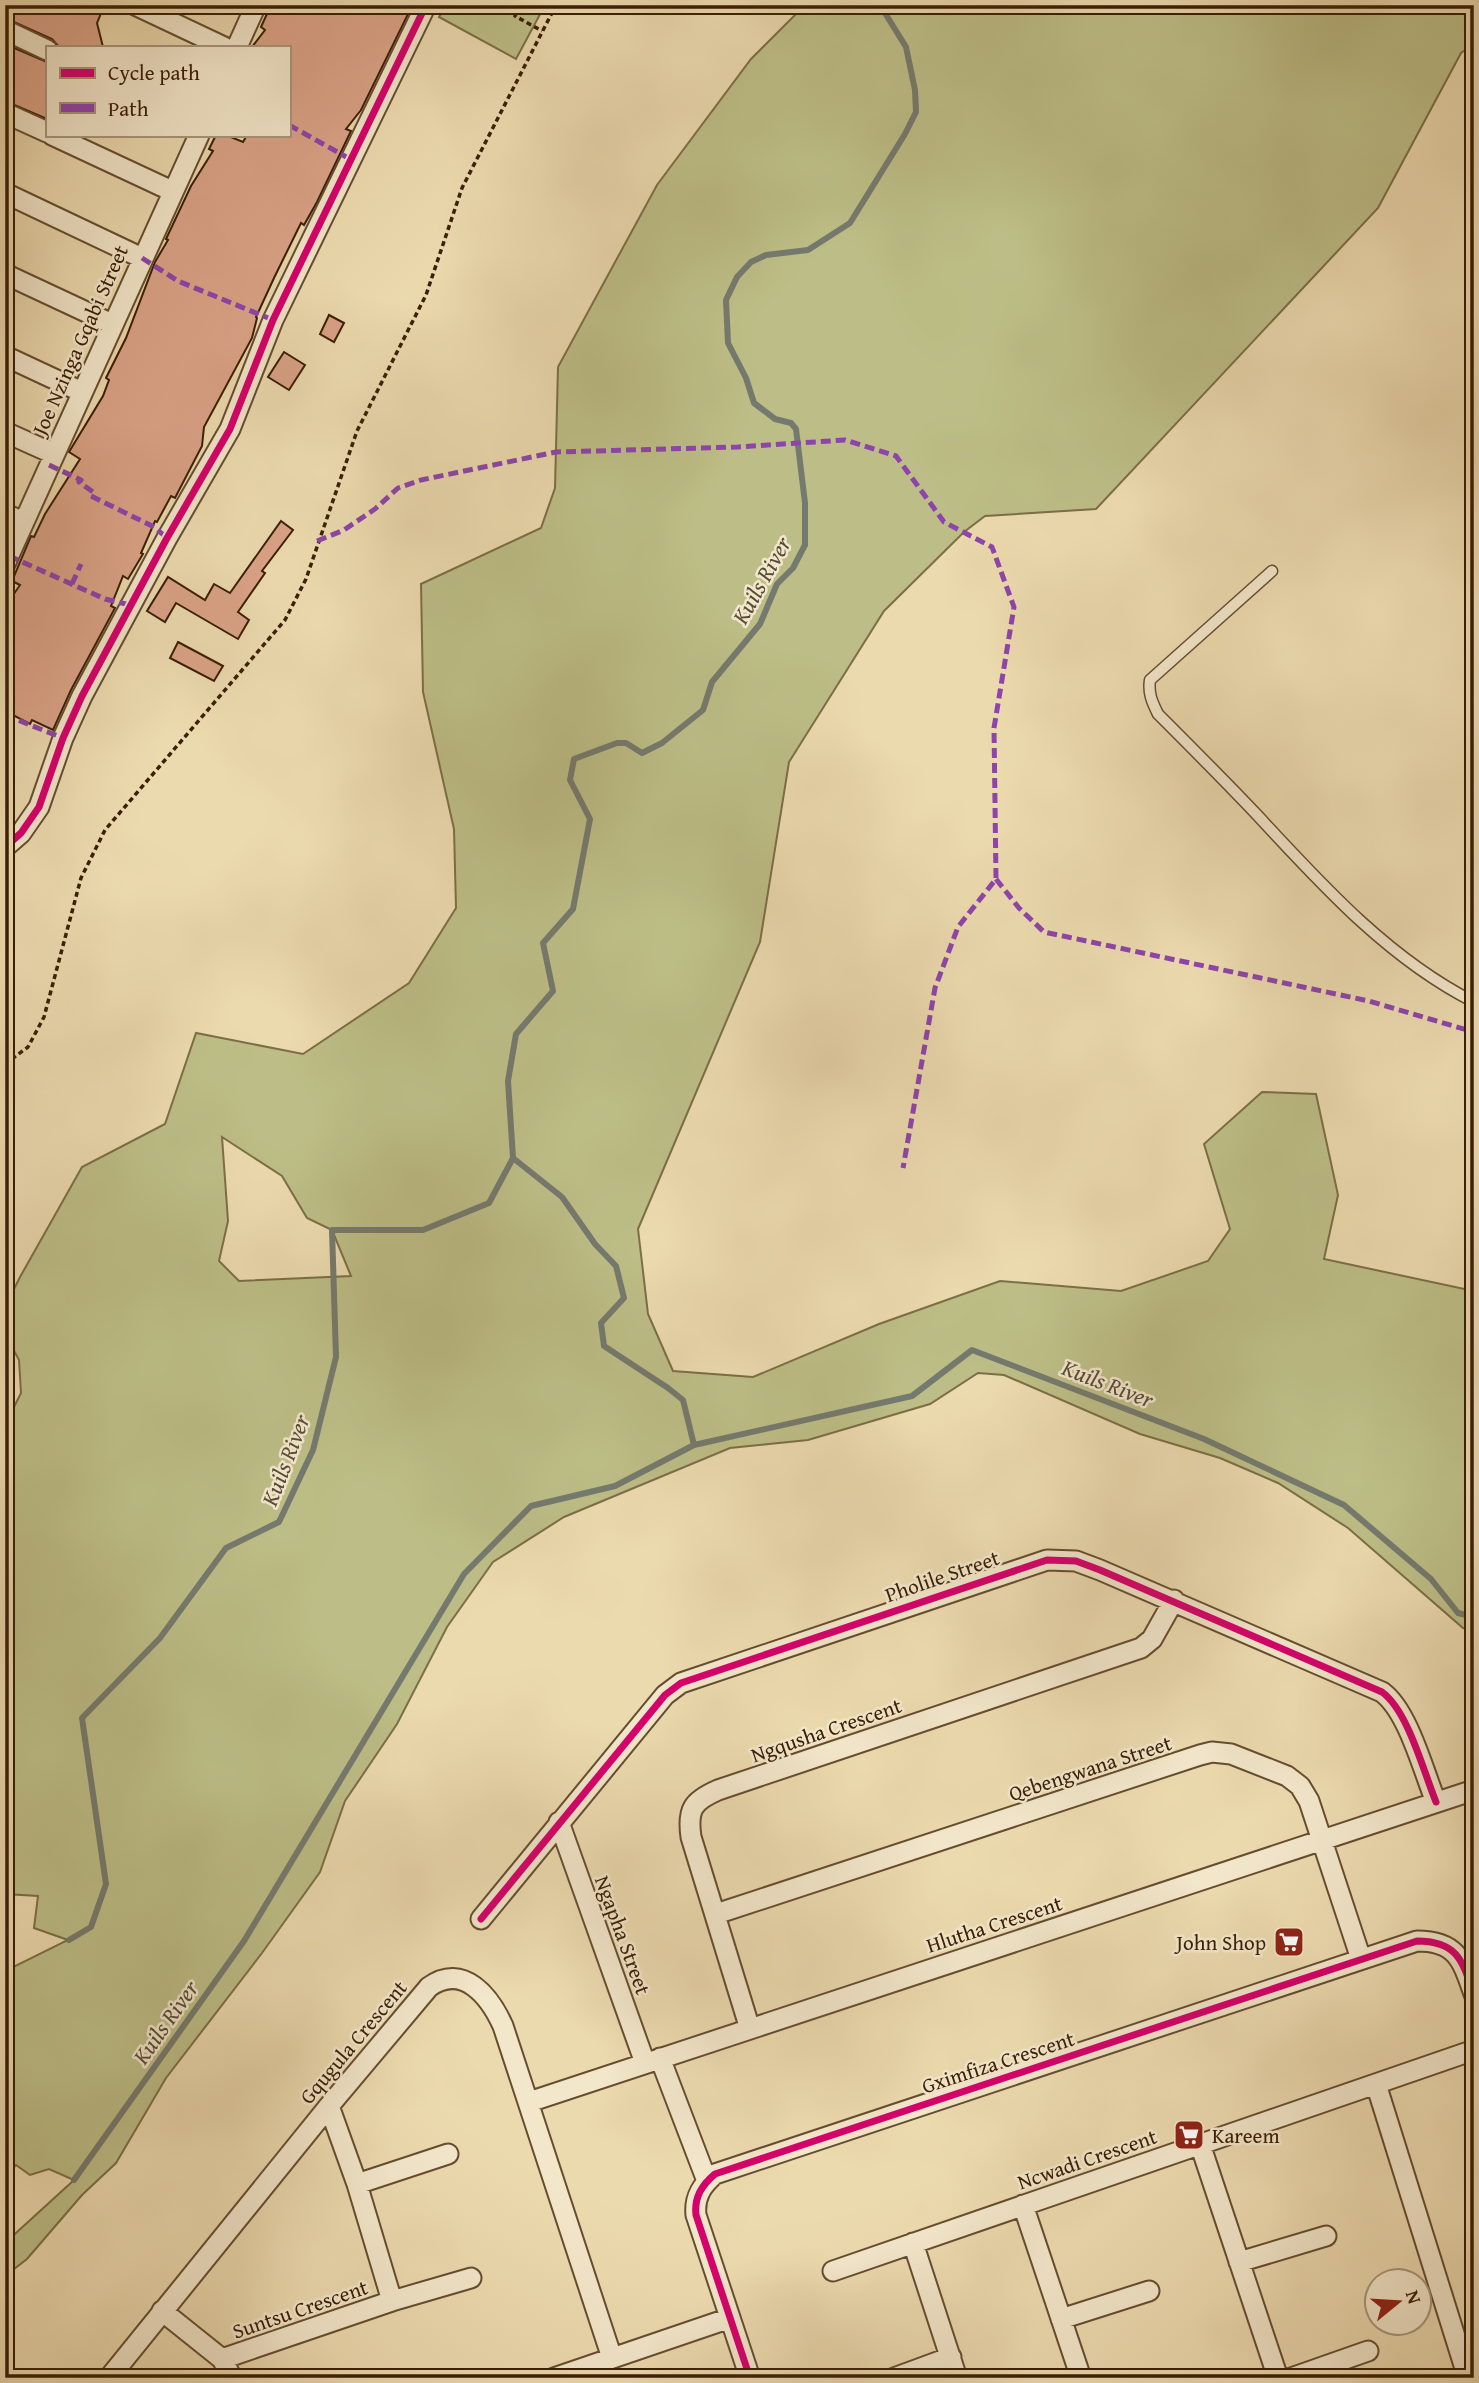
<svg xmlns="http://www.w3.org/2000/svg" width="1479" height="2383" font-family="'Gentium Book Plus',serif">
	<rect width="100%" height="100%" fill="#ecdaaf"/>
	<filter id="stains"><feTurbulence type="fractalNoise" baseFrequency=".00286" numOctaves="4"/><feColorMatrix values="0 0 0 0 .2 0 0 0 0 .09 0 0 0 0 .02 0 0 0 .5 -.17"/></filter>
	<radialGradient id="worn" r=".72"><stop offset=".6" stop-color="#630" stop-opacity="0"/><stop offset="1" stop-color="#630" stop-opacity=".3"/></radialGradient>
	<path fill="#bdbe87" stroke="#7c6e46" stroke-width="2" fill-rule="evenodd" d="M446,5H545L516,59L439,17Z
		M805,5H1474V44L1461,53L1378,208L1096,509L985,516L964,532L884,611L789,762L760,942L638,1229L648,1314L673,1371L753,1377L879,1324L1000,1281L1121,1291L1208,1261L1230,1229L1204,1144L1262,1092L1316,1094L1338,1195L1324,1259L1474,1291V1630L1463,1628L1348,1528L1278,1483L1220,1458L1140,1434L1004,1375L978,1373L930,1404L808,1440L730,1448L564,1517L493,1562L447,1627L397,1724L345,1801L320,1872L262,1953L166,2078L116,2163L82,2195L27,2259L5,2276V2243L74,2180L49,2169L30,2175L16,2165L5,2176V1971L68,1940L34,1928L38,1896L5,1894V1425L21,1393L19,1360L5,1334V1307L20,1277L82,1167L165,1124L196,1033L303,1054L409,983L456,908L454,829L423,692L421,584L541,528L555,488L558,367L657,185L751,59ZM222,1137L282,1176L307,1218L332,1230L351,1276L239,1281L219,1261L228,1221Z"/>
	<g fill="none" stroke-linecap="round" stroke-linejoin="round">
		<path stroke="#757a6e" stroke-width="6" d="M513,1158L562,1197L595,1244L616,1266L624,1298L601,1323L604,1346L668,1388L683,1400L694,1445
			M69,1940L91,1927L106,1884L82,1718L160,1638L226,1548L279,1522L313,1450L336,1357L332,1230H423L489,1203L513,1158L508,1081L516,1034L553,991L543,943L573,909L590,819L570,780L574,759L617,743H626L642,753L662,743L703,710L712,682L760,624L777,584L793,568L805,545V503L796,429L791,423L775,419L754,403L746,378L728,343L726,300L737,277L751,262L766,255L808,250L850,223L905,134L916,112L915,90L906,47L880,5
			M74,2180L244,1941L464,1574L531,1506L615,1486L694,1445L912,1396L972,1350L1204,1439L1344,1505L1431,1579L1458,1613L1474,1617"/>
	</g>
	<path fill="#dba388" stroke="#3a1e05" stroke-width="2" d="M5,5H92L102,11L97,23L103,47H59L52,39L5,18Z
		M271,5H407L411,8L361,110L346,129L351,131L317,202L304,225L301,223L274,278L256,317L257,318L252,338L204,427L202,446L175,498L171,496L157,522L155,521L141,553L143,554L128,579L123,576L111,606L115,608L71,690L53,730L32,720L30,724L5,711V607L20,585L12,581L31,536L34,537L45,514L80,459L69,452L103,396L109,380L106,378L126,338L155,262L168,240L166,239L191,186L213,151L209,149L216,135H226L243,142L247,135H289V47H252L265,30L261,27Z
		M5,44L47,62V119L5,101Z
		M329,315L344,323L334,342L320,334Z
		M284,352L305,365L289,390L268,377Z
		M281,521L293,530L262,571L265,573L238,612L249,620L238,639L176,603L165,622L147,611L168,577L205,600L214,584L230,593Z
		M178,642L223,666L214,681L170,658Z"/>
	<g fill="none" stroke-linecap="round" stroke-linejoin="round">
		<g stroke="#664d30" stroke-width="13">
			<path id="service" d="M1272,571L1150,680C1148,693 1152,702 1158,714C1192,748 1226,782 1259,817C1323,886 1389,959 1474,1002"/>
		</g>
		<g stroke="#664d30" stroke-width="23">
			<path id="minor" d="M135,5L224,47
				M5,30L47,50
				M237,47L256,5
				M5,113L47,132
				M52,135L172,191
				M5,193L142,258
				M5,274L112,324
				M5,356L82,392
				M5,432L54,454
				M5,514L24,522
				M5,564L199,135
				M5,847L21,833L39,807L63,738L82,696L167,538L230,429L273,320L426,5
				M559,1822L645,2063
				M716,1914L1200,1755L1212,1752L1231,1754L1287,1776L1300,1786L1309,1801L1361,1959
				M481,1919L665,1695L681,1683L1047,1560L1076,1561L1100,1570L1382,1692C1408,1711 1423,1770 1436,1802
				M750,2029L691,1837C687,1809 693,1801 718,1790L1141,1648L1152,1639L1174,1600
				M660,2058L707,2181
				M1376,2084L1468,2378
				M529,2102L1474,1790
				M329,2106L357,2184L392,2301
				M1200,2144L1278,2378
				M357,2184L448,2154
				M1023,2205L1081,2378
				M913,2243L957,2378
				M1239,2262L1326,2236
				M833,2271L1474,2050
				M162,2311L222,2359L232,2378
				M1061,2319L1149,2291
				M222,2359L392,2301L471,2278
				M109,2378L329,2106L429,1987C463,1962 490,1997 503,2026L612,2358
				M554,2378L730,2318
				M750,2378L696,2215C694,2197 702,2185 715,2174L1417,1941C1457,1941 1462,1960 1474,1994
				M894,2378L951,2357
				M1291,2378L1368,2351"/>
		</g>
		<path stroke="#3a1e05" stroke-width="3.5" stroke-dasharray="5 3.5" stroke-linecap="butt" d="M520,5L515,16L542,31
			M5,1064L28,1047L44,1017L81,878L105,830L285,620L306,579L357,431L426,295L462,188L556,5"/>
		<use href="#service" stroke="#f3e7cb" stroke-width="10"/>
		<use href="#minor" stroke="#f3e7cb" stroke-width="19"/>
		<path stroke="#8e44ad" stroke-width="5" stroke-dasharray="10 5" stroke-linecap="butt" d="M289,125L350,159
			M142,258L178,281L273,320
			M49,465L81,480L79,482L93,492L91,496L154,527L167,538
			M317,541L344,530L375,509L398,488L421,480L556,452L738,447L845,440L896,456L944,522L992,547L1014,607L994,728L996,879L958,927L935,988L903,1168
			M9,556L105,599L130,605
			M72,584L81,564
			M5,715L63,738
			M996,879L1019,908L1044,932L1369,1001L1474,1032"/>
		<g stroke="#f3e7cb" stroke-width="11">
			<path id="cycleway" d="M5,847L21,833L39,807L63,738L82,696L167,538L230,429L273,320L426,5
				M481,1919L665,1695L681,1683L1047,1560L1076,1561L1100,1570L1382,1692C1408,1711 1423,1770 1436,1802
				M750,2378L696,2215C694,2197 702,2185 715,2174L1417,1941C1457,1941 1462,1960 1474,1994"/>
		</g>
		<use href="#cycleway" stroke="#d6006c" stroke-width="7"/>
	</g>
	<defs>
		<g id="supermarket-square" transform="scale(1.575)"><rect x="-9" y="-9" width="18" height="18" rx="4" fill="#8f2418" stroke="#f3e7cb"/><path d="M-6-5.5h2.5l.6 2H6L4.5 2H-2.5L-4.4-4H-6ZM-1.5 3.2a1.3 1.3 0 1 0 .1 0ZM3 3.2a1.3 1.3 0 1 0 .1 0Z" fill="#fff"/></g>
	</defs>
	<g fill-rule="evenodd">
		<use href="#supermarket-square" x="1289" y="1942"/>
		<use href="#supermarket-square" x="1189" y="2135"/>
	</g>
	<g text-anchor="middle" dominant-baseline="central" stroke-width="5" stroke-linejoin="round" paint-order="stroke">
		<g font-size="21" fill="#3a1e05" stroke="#f3e7cb">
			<text transform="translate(80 340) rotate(-66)">Joe Nzinga Gqabi Street</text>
			<text transform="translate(942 1576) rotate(-19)">Pholile Street</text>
			<text transform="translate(826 1730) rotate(-19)">Ngqusha Crescent</text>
			<text transform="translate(1090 1768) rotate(-18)">Qebengwana Street</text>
			<text transform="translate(994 1924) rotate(-18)">Hlutha Crescent</text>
			<text transform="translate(623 1935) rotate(70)">Ngapha Street</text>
			<text transform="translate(353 2042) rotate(-50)">Gqugula Crescent</text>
			<text transform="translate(998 2062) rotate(-18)">Gximfiza Crescent</text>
			<text transform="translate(1087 2159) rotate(-19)">Ncwadi Crescent</text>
			<text transform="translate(300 2309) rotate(-19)">Suntsu Crescent</text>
		</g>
		<g font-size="21" fill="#3a1e05" stroke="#f3e7cb" text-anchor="end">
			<text x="1266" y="1942">John Shop</text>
			<text x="1212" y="2135" text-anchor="start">Kareem</text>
		</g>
		<g font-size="23" font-style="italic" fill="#574c3a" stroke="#f3e7cb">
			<text transform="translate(761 580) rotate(-61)">Kuils River</text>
			<text transform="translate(1108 1383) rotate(21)">Kuils River</text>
			<text transform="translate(285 1460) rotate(-69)">Kuils River</text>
			<text transform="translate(165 2022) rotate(-55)">Kuils River</text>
		</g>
	</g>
	<rect width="1479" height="2383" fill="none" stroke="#ecdaaf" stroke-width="28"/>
	<rect x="7" y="7" width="1465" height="2369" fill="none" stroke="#3a1e05" stroke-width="3.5"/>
	<rect x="14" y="14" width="1451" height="2355" fill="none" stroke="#3a1e05" stroke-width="2"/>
	<rect x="46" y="46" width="245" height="91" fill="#f3e7cb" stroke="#a9977c" stroke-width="2"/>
	<rect x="60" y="68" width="35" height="10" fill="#d6006c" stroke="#a9977c" stroke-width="2"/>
	<text x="108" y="80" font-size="21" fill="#3a1e05">Cycle path</text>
	<rect x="60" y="103" width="35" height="10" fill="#8e44ad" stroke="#a9977c" stroke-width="2"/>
	<text x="108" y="116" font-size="21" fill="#3a1e05">Path</text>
	<g transform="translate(1398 2302) rotate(72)"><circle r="33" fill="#f3e7cb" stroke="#a9977c" stroke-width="2"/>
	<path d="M0-5L12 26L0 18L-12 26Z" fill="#8f2418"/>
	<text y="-10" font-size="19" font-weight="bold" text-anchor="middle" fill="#3a1e05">N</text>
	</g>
	<rect width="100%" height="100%" filter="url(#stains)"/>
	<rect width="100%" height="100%" fill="url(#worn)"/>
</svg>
